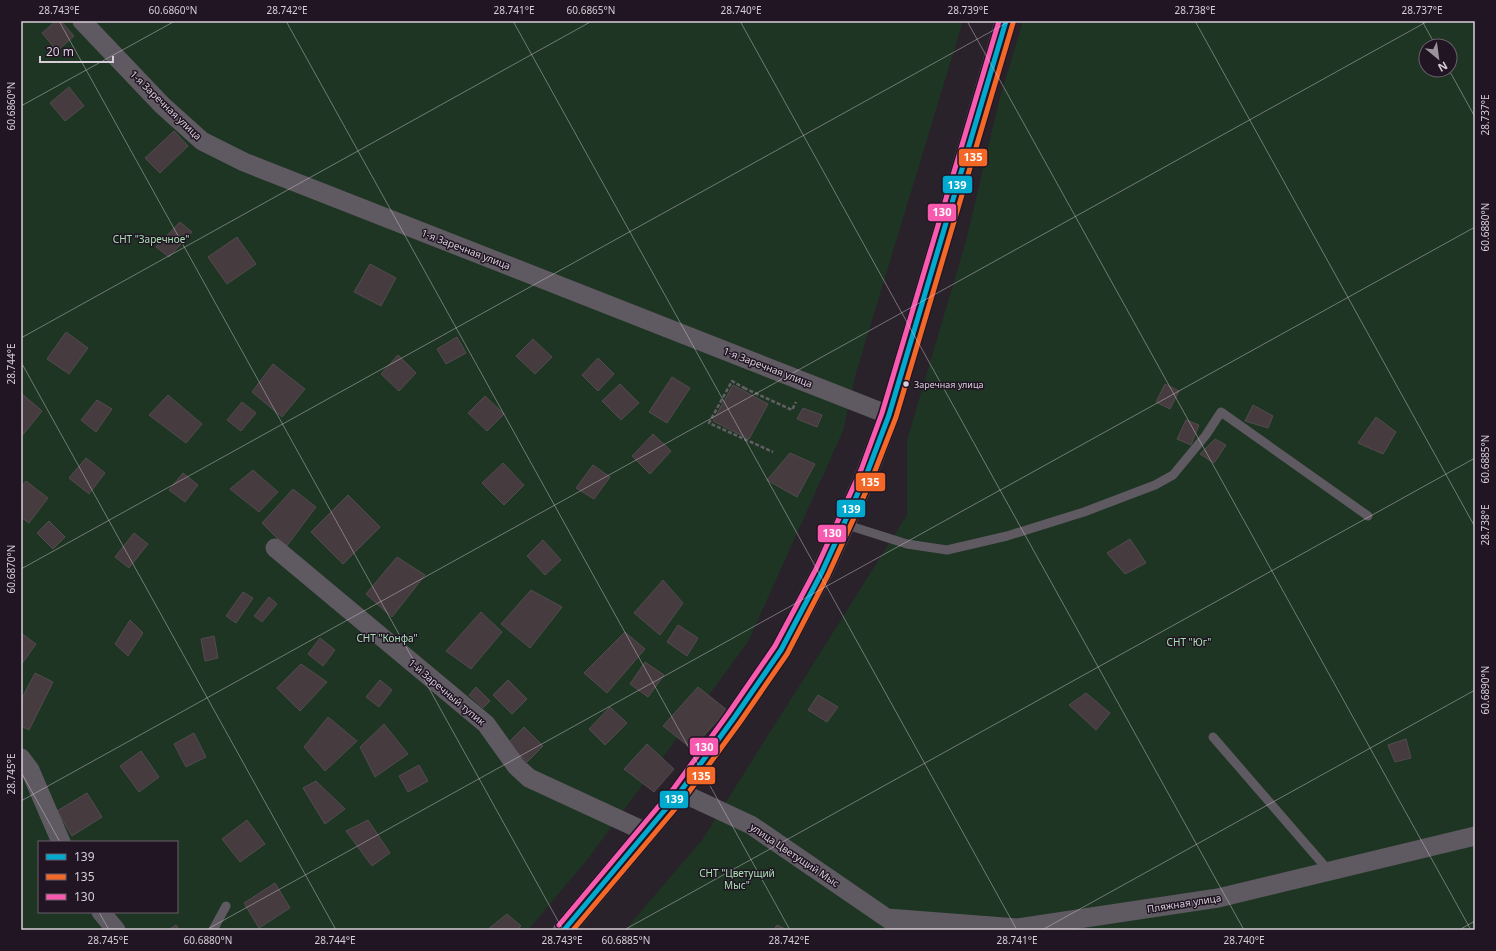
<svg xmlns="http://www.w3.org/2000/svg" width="1496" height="951" font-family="'Noto Sans',sans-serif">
	<rect width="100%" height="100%" fill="#29222a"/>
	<path fill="#1e3523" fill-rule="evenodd" d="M21,21H963L856,373L843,431L748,642L587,860L528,930H21ZM39,842H177V912H39Z
		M1023,21H1475V930H625L702,840L907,515V440L966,241L1000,97ZM1426,46H1450V70H1426Z"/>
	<path fill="#463b3e" stroke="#534b4f" d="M56,21H61L74,36L57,51L42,33Z
		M69,87L84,106L65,121L50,103Z
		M174,131L188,146L160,173L145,158Z
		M180,222L192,232L169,257L156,247Z
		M237,237L256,264L227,284L208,257Z
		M370,264L396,278L381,306L354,292Z
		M66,332L88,348L69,374L47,359Z
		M457,337L466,353L446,364L437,349Z
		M533,339L552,357L535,374L516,356Z
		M398,355L416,373L399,391L381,374Z
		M598,358L614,374L598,391L582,375Z
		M273,364L305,389L282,417L252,392Z
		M672,377L690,388L667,423L649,412Z
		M620,384L639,403L621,420L602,401Z
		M1165,384L1179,391L1170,409L1156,402Z
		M733,385L768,404L749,439L713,421Z
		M21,393L42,411L21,437Z
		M168,395L202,424L186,443L149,415Z
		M485,396L504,414L487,431L468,413Z
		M97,400L112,409L96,432L81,420Z
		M242,402L256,413L241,431L227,420Z
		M1253,405L1273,416L1268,428L1245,421Z
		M803,408L822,415L817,427L797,419Z
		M1376,417L1396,432L1383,454L1358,443Z
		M1186,420L1199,425L1191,445L1177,439Z
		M653,434L671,451L650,474L632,456Z
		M1215,439L1226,445L1214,463L1200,454Z
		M790,453L815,464L797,497L767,480Z
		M86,458L105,473L89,494L69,478Z
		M503,463L524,485L504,505L482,483Z
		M593,465L610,477L594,499L576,488Z
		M253,470L278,492L259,512L230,489Z
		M183,473L198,485L185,502L169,490Z
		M26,481L48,498L29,523L21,517V487Z
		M293,489L316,507L286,547L262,523Z
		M348,495L380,527L343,564L311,532Z
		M49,521L65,537L53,549L37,533Z
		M134,533L148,544L129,568L115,557Z
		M1130,539L1146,563L1125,574L1107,553Z
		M543,540L561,560L545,575L527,556Z
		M397,557L425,575L392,617L366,594Z
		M663,580L683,603L660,635L634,613Z
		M531,590L562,607L530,648L501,624Z
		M243,592L253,598L236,623L226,616Z
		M269,597L277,604L262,622L254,616Z
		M481,612L502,632L471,669L446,651Z
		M130,620L143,633L128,656L115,644Z
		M678,625L698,638L687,656L667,642Z
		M625,632L645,649L607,693L584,673Z
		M21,633L36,644L21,665Z
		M214,636L218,658L205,661L201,639Z
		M320,638L335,650L323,666L308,654Z
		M645,662L664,675L648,697L630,684Z
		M301,664L327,682L300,711L277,688Z
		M35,673L53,682L29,730L21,726V700Z
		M380,680L392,690L379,707L366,697Z
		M508,680L527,699L512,714L493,695Z
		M476,687L490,701L483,708L469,695Z
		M698,687L727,710L692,749L663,726Z
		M1086,693L1110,713L1096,730L1069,705Z
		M818,695L838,707L827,722L808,710Z
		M610,707L627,723L605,745L589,729Z
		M328,717L357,741L325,771L304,747Z
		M384,724L408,754L375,777L360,747Z
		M524,727L543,746L527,762L508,743Z
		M194,733L206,757L186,767L174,744Z
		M1406,739L1411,758L1395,762L1388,745Z
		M647,744L674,769L654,792L624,769Z
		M141,751L159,777L139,792L120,766Z
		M419,765L428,781L408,792L399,776Z
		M316,781L345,809L325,824L303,788Z
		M87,793L102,817L72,836L57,811Z
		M247,820L265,844L240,862L222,839Z
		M368,820L390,853L372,866L346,831Z
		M275,883L290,908L259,928L244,903Z
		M507,914L521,926L517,930H487Z
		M176,925L179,930H168Z
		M777,925L787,930H774Z"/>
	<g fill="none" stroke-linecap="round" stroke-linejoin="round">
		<path stroke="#625e63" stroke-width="2.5" stroke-dasharray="4 2" stroke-linecap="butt" d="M745,387L744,388L732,381L709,423L773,452
			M744,388L792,410L796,402"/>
		<path stroke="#5f5961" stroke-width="9" d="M844,524L907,544L947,550L1007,536L1084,512L1155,485L1173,475L1206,435L1221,412L1368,516
			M1213,737L1329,871
			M213,930L226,906"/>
		<path stroke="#5f5961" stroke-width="19" d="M82,21L162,105L202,141L244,162L889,415
			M275,548L486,724L516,766L529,778L646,832
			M21,758L30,770L61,842
			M680,792L751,825L897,925
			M101,912L116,930
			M887,918L1018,928L1218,898L1475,836"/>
		<path stroke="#645960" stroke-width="22" d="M564,930L680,792L734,718L781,650L822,572L844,524L867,473L889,415L1006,21"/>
		<g stroke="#211524" stroke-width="8">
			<path id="bus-1" d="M564,930L680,792L734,718L781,650L822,572L867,473L889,415L1006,21"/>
		</g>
		<g stroke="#211524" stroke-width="8">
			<path id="bus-2" d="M573,930L686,796L740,722L787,654L828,575L873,476L896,417L1013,23"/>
		</g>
		<g stroke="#211524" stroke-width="8">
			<path id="bus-3" d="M559,925L674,788L728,714L775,646L816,569L861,470L882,413L999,21"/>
		</g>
		<use href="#bus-1" stroke="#00a9ce" stroke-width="5"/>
		<use href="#bus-2" stroke="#f36827" stroke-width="5"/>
		<use href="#bus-3" stroke="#f75aaf" stroke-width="5"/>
	</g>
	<path fill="none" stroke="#d7ced9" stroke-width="1" stroke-opacity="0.45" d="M59,21L563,930M286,21L790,930M513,21L1017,930M740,21L1244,930M967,21L1471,930M1195,21L1475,527M1422,21L1436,46M1449,70L1475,117M21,106L175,21M21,338L592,21M21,362L336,930M21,569L1010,21M21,772L60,842M21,801L1428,21M99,912L109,930M206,930L1475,227M624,930L1475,458M1042,930L1475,690M1459,930L1475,921"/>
	<circle fill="#d7ced9" stroke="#211524" stroke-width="1.5" cx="906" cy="384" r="3.5"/>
	<g text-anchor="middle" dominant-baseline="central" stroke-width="3" stroke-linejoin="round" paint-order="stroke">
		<g font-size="9" fill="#d7ced9" stroke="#211524" text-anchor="start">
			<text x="914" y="384">Заречная улица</text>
		</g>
		<g font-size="10" fill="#d7ced9" stroke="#211524">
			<text transform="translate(166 105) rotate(44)">1-я Заречная улица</text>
			<text transform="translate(466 249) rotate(21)">1-я Заречная улица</text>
			<text transform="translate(768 367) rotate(21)">1-я Заречная улица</text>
			<text transform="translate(447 692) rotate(40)">1-й Заречный тупик</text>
			<text transform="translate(795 855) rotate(34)">улица Цветущий Мыс</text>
			<text transform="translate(1184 903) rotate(-9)">Пляжная улица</text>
		</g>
		<g font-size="10" fill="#a7e1b2" stroke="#211524">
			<text x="151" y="239">СНТ "Заречное"</text>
			<text x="387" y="638">СНТ "Конфа"</text>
			<text x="1189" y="642">СНТ "Юг"</text>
			<text x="737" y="873">СНТ "Цветущий<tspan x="737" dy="12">Мыс"</tspan></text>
		</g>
	</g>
	<g stroke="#211524" stroke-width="1.5">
		<rect x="958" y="148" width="30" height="19" rx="4" fill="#f36827"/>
		<rect x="942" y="175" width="31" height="19" rx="4" fill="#00a9ce"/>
		<rect x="927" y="203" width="30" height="19" rx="4" fill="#f75aaf"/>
		<rect x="855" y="472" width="31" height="20" rx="4" fill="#f36827"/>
		<rect x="836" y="499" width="30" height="19" rx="4" fill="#00a9ce"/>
		<rect x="817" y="524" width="30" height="19" rx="4" fill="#f75aaf"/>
		<rect x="689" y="737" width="30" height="19" rx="4" fill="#f75aaf"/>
		<rect x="686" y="766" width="30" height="19" rx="4" fill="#f36827"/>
		<rect x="659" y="790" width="30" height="19" rx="4" fill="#00a9ce"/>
	</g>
	<g font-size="11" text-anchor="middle" font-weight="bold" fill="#fff">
		<text x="973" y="161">135</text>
		<text x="957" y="189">139</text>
		<text x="942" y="216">130</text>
		<text x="870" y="486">135</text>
		<text x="851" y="513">139</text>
		<text x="832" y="537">130</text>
		<text x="704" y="751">130</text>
		<text x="701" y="780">135</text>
		<text x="674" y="803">139</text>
	</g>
	<rect width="1496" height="951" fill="none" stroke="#211524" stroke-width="44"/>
	<rect x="38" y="841" width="140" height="72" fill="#211524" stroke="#6a5f6c"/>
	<rect x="46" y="854" width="20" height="6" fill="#00a9ce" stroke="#6a5f6c"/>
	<text x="74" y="861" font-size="12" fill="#d7ced9">139</text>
	<rect x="46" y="874" width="20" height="6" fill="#f36827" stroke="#6a5f6c"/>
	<text x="74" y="881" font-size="12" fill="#d7ced9">135</text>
	<rect x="46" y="894" width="20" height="6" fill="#f75aaf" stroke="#6a5f6c"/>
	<text x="74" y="901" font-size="12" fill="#d7ced9">130</text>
	<g transform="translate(1438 58) rotate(151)"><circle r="19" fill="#211524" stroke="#6a5f6c"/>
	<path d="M0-3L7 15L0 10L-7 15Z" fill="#9a929c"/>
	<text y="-6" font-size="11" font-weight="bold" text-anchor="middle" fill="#d7ced9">N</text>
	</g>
	<path d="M40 56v6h73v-6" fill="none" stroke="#d7ced9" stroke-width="2"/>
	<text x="46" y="56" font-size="12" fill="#d7ced9" stroke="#211524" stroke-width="3" paint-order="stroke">20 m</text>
	<rect x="22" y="22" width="1452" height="907" fill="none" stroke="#d7ced9" stroke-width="1.5"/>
	<g font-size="10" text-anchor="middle" fill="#d7ced9">
		<text x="59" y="14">28.743°E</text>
		<text x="173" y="14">60.6860°N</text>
		<text x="287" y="14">28.742°E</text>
		<text x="514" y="14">28.741°E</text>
		<text x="591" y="14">60.6865°N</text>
		<text x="741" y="14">28.740°E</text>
		<text x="968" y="14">28.739°E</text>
		<text x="1195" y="14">28.738°E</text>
		<text x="1422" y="14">28.737°E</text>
		<text transform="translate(11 106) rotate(-90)" y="4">60.6860°N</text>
		<text transform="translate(1485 115) rotate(-90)" y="4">28.737°E</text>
		<text transform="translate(1485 227) rotate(-90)" y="4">60.6880°N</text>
		<text transform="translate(11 364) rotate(-90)" y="4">28.744°E</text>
		<text transform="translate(1485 459) rotate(-90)" y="4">60.6885°N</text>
		<text transform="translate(1485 525) rotate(-90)" y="4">28.738°E</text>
		<text transform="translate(11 569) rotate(-90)" y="4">60.6870°N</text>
		<text transform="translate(1485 690) rotate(-90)" y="4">60.6890°N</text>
		<text transform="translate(11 774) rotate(-90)" y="4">28.745°E</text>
		<text x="108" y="944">28.745°E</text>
		<text x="208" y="944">60.6880°N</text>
		<text x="335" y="944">28.744°E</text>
		<text x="562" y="944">28.743°E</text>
		<text x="626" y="944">60.6885°N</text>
		<text x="789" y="944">28.742°E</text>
		<text x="1017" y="944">28.741°E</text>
		<text x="1244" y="944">28.740°E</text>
	</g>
</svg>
